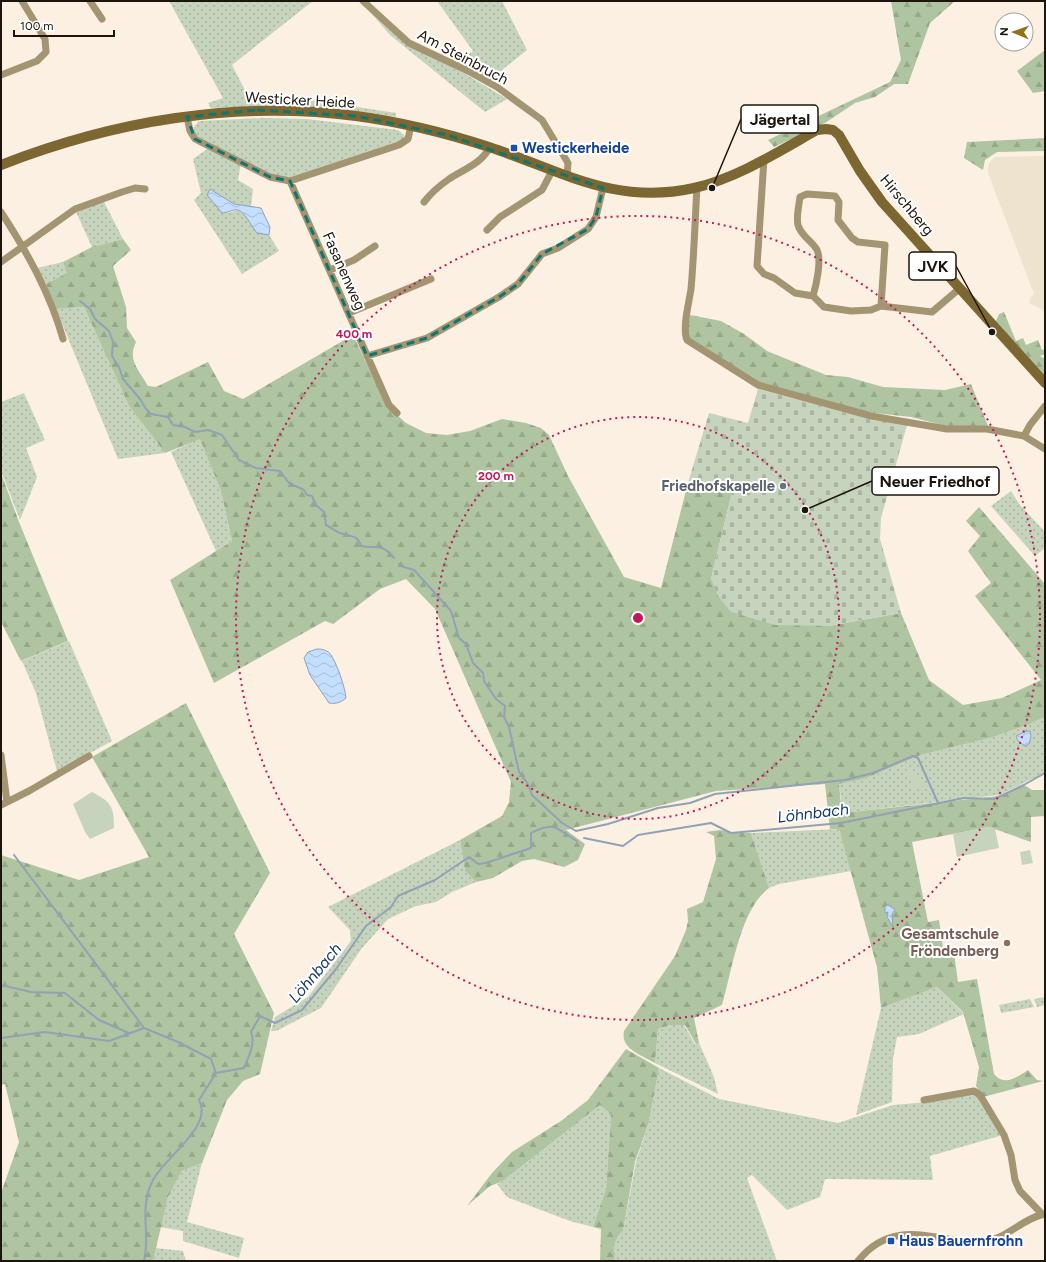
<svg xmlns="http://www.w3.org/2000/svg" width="1046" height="1262" font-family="Figtree,sans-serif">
	<defs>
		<pattern id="grass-dots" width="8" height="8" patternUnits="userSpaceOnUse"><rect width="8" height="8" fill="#c6d3bd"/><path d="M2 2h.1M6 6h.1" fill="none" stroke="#aab4a1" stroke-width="1.8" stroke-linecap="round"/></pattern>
		<pattern id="forest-firs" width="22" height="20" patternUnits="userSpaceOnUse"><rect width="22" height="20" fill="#afc4a1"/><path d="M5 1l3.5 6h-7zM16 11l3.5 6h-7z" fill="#96a889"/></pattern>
		<pattern id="cemetery-stones" width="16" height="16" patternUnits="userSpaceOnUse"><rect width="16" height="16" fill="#c6d3bd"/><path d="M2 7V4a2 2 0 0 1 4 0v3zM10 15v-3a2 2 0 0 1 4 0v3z" fill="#aab4a1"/></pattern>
		<pattern id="water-waves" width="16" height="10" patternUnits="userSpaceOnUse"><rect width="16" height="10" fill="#c3defe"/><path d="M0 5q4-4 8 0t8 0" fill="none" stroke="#a7bed8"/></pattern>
	</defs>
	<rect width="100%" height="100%" fill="#fcf0e2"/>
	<path fill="#eee3ce" d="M1045,156V311L1029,303L1031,297L1034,294L988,173V167L989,163L995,157Z"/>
	<path fill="url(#grass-dots)" d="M169,1H313L232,65L249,98L312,100L396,113V117C334,108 273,105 211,108L208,103L223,98Z
		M437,1H502L527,50L497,74L495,85L456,64L473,51Z
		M365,6L408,45L467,75L507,99L485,112L390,35Z
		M263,118L307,119L398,130L405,136L399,144L289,179L271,175L195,135L193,128L199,121Z
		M210,147L241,162L238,180L253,189L251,207L234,204L224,199L227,213L239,210C253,217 247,234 269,235L279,251L242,274L194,200L201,193L193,159Z
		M103,200L123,239L92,247L76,212Z
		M63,262L68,273L46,284L37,268Z
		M84,307L129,406L165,453L118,459L56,309Z
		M24,393L45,440L26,448L37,477L20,520L1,471V402Z
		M200,438L221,491L232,541L216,551L171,452Z
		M1011,491L1020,505L1045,532V548L1035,556L991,506Z
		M69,641L112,741L57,771L36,693L22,661Z
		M1045,717V773L999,795L843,813L839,784L864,779L921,755L990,738L1027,725Z
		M839,829L851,871L779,884L769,888L751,833Z
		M460,840L465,871L476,882L452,892L436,902L416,906L388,919L362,948L321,1008L276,1031H271L275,1017L308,997L351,941L350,930L328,907Z
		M937,987L964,1014L919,1034L897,1037L893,1059L892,1102L856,1115L881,1008Z
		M1045,997V1005L1037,1007L1034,999Z
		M1030,999L1034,1007L1001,1013L999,1005Z
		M670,1025H684L695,1044L699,1043L714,1077L718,1094L655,1063L658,1029Z
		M659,1068L719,1099L838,1123L893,1105L917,1103L973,1092L978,1095L1003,1135L930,1156L933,1180L825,1179L820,1197L787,1210L752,1175L747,1178L777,1261H614C614,1248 614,1240 623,1231L636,1162L649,1122Z
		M600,1105L611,1114L606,1189L593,1227L570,1221L507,1197L497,1184L503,1181Z
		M202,1163L187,1222L244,1238L239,1258L183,1241V1231L160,1227L168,1197L182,1171Z
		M156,1248L183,1251L186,1261H153Z"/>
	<path fill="url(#forest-firs)" d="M891,1H955L930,23L908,84H894L875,97L855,103L825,123L774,147L768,140L890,82L901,60Z
		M1045,50V91L1033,93L1017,71Z
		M1045,138V151L997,152L985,160L983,170L964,158L967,142Z
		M123,239L131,250L113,266L126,307L127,328L136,342C127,360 139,370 148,386L156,387L208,362L224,391L243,399L353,335L387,406L406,423L426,433L447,435L470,431L502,419L526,423L541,428L549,435L568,476L624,577L661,588L688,483L732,492L711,579L828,626L901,613L929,680L963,705L1002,698L1041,680L975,596L991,583L968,551L980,536L966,521L979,507L1045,584V717L1027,725L990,738L921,755L864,779L839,784L842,813L999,796L1023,784L1032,790H1045V816L1031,817V842L989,827L912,842L928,922L939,920L944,954L954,953L958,982L977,979L994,1074C1005,1087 1017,1077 1028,1070L1037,1080L1043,1081L983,1097L976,1086L979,1067L963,1012L937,987L881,1008L877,967L839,829H830L825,784L716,791L566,830L585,844L578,860L564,867L534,859L522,861L493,878L476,882L465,871L460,840L502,816L509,802L511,782L435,609L406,579L380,589L333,624L325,621L214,683L170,580L232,541L221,491L200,439L165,453L129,406L84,307L56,309L46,284L67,273L63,262L92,247Z
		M1004,312L1016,341L1023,338L1026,345L1038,340L1042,350L1045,349V354L1040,356L1045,359V376L996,321L999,314Z
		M690,315L721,321L744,334L767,351L826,375L848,377L883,387L945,390L971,384L988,426L950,427L911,417L866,412L758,382L688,337L687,327Z
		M1,473L19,522L68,641L21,661L1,622Z
		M186,703L270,873L234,934L274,1013L260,1074L243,1081L227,1100L202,1163L182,1171L168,1197L153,1261H1V1193L19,1142L5,1084L1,1085V855L79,880L149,857L92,757Z
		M720,830L736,833H751L769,888C740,909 732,971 722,1005L694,1018L699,1043L696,1044L685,1025H670L658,1029L655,1063C642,1055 620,1049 624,1031L675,956L686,930L688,921L687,909L703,902L716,859L714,836L706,832Z
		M626,1049L659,1068L649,1122L635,1162L623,1231C614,1239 614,1248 614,1261H600L601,1229L593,1227L606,1189L611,1114L600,1105L503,1181L490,1186L467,1206L492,1173L512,1152L561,1121L588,1100Z"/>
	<path fill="url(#cemetery-stones)" d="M758,389L872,420L907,425L881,518L880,539L901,613L828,626L775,625L731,612L718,596L711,579L732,492L688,483L709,413L748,423Z"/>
	<path fill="#c6d3bd" d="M915,770L923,785L922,787L914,789L907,774Z
		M92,792C111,802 114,806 114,828L90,839L85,832L73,804Z
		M989,827L995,829L999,848L957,857L953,834Z
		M1030,850L1033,863L1022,865L1020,852Z"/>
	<path fill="url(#water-waves)" stroke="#91a2b6" d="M210,189L234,204L261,208L270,227L269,235L257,233C252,227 244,211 238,210C233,209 227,213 222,213L207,195Z
		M317,649C322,649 328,650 331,655C337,664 345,687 346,698C340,703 336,704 329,703L310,675L304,658L308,652Z
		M1027,731H1030L1031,736L1029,744L1025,746L1018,741L1016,736Z
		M889,905L895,910L892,914L893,927L887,917L888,912L885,913V906Z"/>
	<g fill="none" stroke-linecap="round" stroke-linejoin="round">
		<path stroke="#91a2b6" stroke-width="2" d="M80,301L90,309L95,319L109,331L113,342L112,356L119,367L123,379L140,399L146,409L151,414L168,417L173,425L185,427L195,432L208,430L222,435L239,460L256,468L280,471L289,483L304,490L307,495L312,496L316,505L324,512L326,525C330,527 335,531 340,533C349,536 358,535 361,546C377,549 381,542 394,558
			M399,564L401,566L414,570L451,611L459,638L466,644L473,663L483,673L484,681L496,699L505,706L504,717L509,727L519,772L528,784L532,795L562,823L576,831L608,824L658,808L690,803L715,794L845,780L873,773L913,756L918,758L938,803
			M584,838L623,846L638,835L711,823L731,833L841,823L964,798L994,799L1022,786L1045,773
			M14,855L144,1028
			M1,985L31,992L65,993L99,1020L129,1033
			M1,1038L45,1032L109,1041L144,1028L178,1042L211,1059L216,1073L244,1068C248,1058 256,1043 251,1032L260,1016L275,1023L302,1010L336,969L366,926L391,907L398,896L435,880L469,857L478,864L486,863L531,848V833C556,820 556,829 577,841
			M144,1261C151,1233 138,1209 153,1180C164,1158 214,1126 199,1100L216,1073"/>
		<path stroke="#a39472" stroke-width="7" d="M90,1L102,19
			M363,1L409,43L468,71L497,87L542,120L568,163L567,177
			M1,75L37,61L46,52L45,39L22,1
			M187,117L190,131L195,139L270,177L290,181L399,145L408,139L411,126
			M764,159L757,266L764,274L774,278L795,293L813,296L824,307L851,311L871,310L881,306L932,312L959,289
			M290,181L389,405L397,413
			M697,187C695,221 694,255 691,289C689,303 682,328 687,340L758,385L871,416L947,429H987L1024,436L1045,449
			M424,202C431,193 439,186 449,179C464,169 481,164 490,147
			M1,212C27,252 50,293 63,339
			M487,230L500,217L542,190L552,171
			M1,262L75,209L122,192L135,188L145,189
			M330,270L354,260L375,246
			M813,296C816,286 822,260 817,250C812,241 801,236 798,225C796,217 799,205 800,197L807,194L835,196L839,202L838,220L852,238L858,242L885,245L881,306
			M349,313L431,279
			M367,356L427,338L499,297L518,284L542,254L558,248L588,229L596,217L603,188
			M1024,436L1030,425L1045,406
			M1,755L7,802
			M1,805L29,791L89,756
			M924,1100L974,1091L980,1095L1004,1135L1011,1155L1015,1180L1020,1191L1042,1214
			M858,1261C885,1227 915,1233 953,1240C964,1242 973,1244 984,1242C1006,1239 1023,1218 1045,1214"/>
		<path stroke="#7c6631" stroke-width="10" d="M1,165C113,121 236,100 356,116C401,122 446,133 489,147C560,170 614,206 694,188C737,178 778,152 817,130L826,129L833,130L839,135L860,171L882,202L1045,383"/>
	</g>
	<path fill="none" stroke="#0f766e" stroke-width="3" stroke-dasharray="8 5" stroke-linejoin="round" d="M257,110L356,116L447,135L603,188L596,217L588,229L542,254L518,284L499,297L427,338L367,356L290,181L270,177L195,139L187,117Z"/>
	<g fill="none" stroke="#c2185b" stroke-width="2" stroke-dasharray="2 4">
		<circle cx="638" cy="618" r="201"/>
		<circle cx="638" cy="618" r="402"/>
	</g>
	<g fill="#1a4fb4" stroke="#fff" stroke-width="1.5">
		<rect x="510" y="144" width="8" height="8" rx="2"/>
		<rect x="887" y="1237" width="8" height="8" rx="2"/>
	</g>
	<circle fill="#6b7280" stroke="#fff" stroke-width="1.5" cx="783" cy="486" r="4"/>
	<circle fill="#8d6e63" stroke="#fff" stroke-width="1.5" cx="1007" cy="943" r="4"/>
	<g text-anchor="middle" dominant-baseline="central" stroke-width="4" stroke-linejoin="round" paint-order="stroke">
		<g font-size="15" fill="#1c150d" stroke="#fff">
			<text transform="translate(463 57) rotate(28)">Am Steinbruch</text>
			<text transform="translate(300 100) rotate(3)">Westicker Heide</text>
			<text transform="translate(907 205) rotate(50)">Hirschberg</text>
			<text transform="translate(344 271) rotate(66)">Fasanenweg</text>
		</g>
		<g font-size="15" font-weight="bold" fill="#164399" stroke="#fff" text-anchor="start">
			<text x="522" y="148">Westickerheide</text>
			<text x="899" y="1241">Haus Bauernfrohn</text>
		</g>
		<g font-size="15" font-weight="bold" fill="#5b616d" stroke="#fff" text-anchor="end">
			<text x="775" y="486">Friedhofskapelle</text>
		</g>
		<g font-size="15" font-weight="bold" fill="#785e54" stroke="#fff" text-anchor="end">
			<text x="999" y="934">Gesamtschule<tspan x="999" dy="17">Fröndenberg</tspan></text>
		</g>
		<g font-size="16" font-style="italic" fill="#163a63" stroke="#fff">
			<text transform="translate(813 813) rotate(-7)">Löhnbach</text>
			<text transform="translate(315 973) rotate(-50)">Löhnbach</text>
		</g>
	</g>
	<circle cx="638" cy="618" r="6" fill="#c2185b" stroke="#fff" stroke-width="2"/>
	<g font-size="12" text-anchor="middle" font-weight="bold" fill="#c2185b" stroke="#fff" stroke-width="4" stroke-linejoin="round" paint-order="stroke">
		<text x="354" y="338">400 m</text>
		<text x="496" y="480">200 m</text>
	</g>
	<path fill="none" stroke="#1c150d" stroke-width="1.5" d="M712 188L741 119M992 332L956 266M805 510L872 481"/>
	<g fill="#1c150d" stroke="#fff" stroke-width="1.5">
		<circle cx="712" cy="188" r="4"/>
		<circle cx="992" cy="332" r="4"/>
		<circle cx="805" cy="510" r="4"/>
	</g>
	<g fill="#fff" stroke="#1c150d" stroke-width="1.5">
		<rect x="741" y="105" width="77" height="28" rx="4"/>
		<rect x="909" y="252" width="47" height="28" rx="4"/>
		<rect x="872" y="467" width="127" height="28" rx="4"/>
	</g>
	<g font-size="16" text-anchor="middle" font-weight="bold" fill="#1c150d">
		<text x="780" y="125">Jägertal</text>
		<text x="933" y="272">JVK</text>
		<text x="935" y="487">Neuer Friedhof</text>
	</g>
	<rect width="1046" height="1262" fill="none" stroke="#1c150d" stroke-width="4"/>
	<g transform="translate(1014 32) rotate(272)"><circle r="19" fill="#ffffff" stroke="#a4a19e"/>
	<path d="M0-3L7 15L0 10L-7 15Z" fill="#94721a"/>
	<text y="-6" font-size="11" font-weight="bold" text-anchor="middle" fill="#1c150d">N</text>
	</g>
	<path d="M14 30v6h100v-6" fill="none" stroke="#1c150d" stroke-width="2"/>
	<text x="20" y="30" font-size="12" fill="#1c150d" stroke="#ffffff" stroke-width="3" paint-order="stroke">100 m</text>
</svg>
